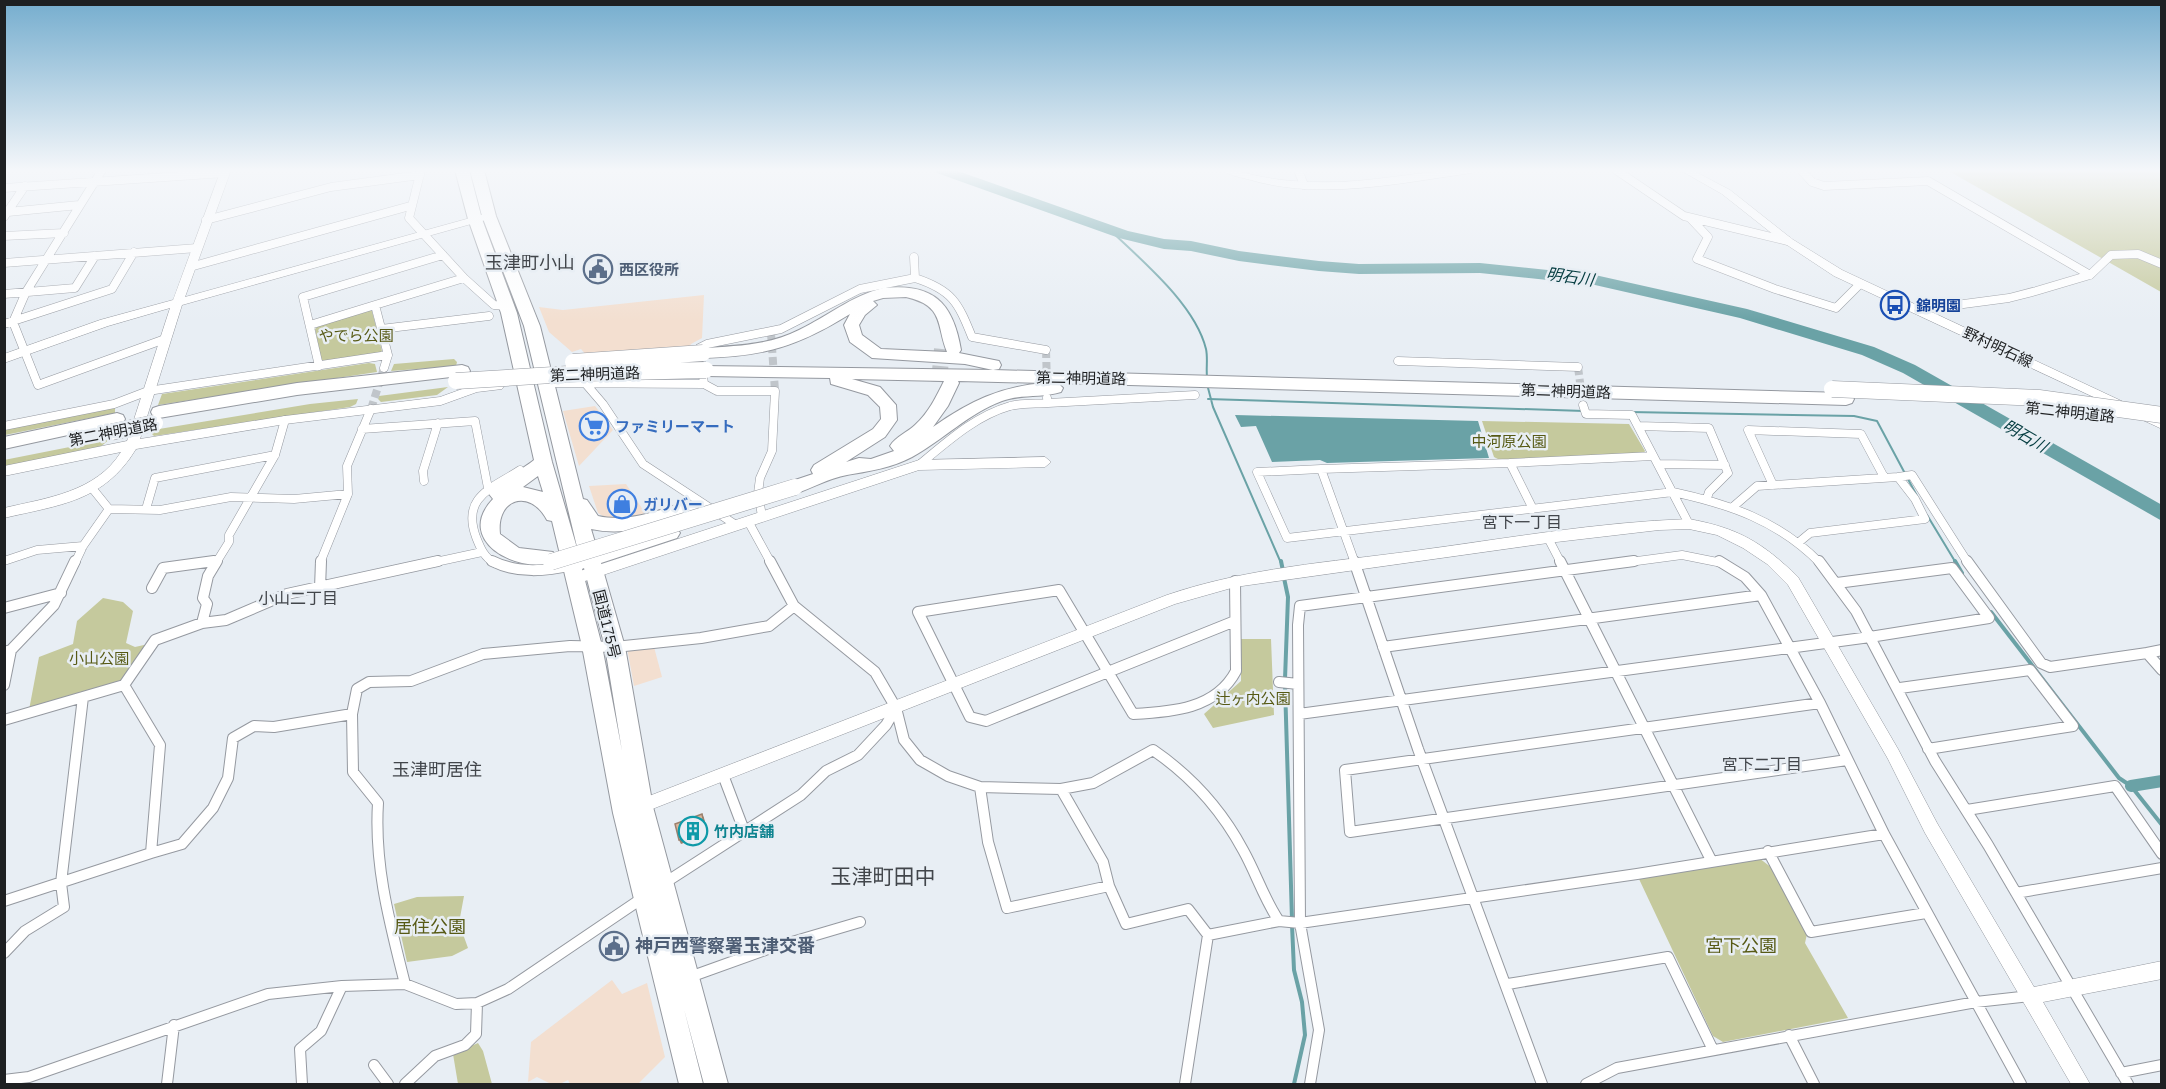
<svg xmlns="http://www.w3.org/2000/svg" width="2166" height="1089" font-family="Helvetica,'Noto Sans JP',sans-serif">
	<rect width="100%" height="100%" fill="#e8eef4"/>
	<path fill="#f3dfd0" d="M704,295L702,338L691,344L688,350L587,356L581,349L572,352L549,332L539,307L563,310Z
		M595,406L613,430L579,466L563,411Z
		M626,484L645,513L627,518H606L598,513L589,486Z
		M654,647L662,677L634,686L627,648Z
		M612,980L622,994L647,983L665,1057L638,1084H570L568,1080L560,1084H551L537,1077L528,1082L531,1042Z"/>
	<path fill="#c5c99d" d="M1947,170H2161V292Z
		M367,310L372,311L382,351L379,354L322,363L315,329L321,323Z
		M454,359L457,362L456,366L391,371L394,364Z
		M369,363L375,364L377,372L158,405L162,394Z
		M448,387L437,395L381,402L378,399L379,396Z
		M358,399L356,404L350,407L154,436L152,434L153,430L310,404Z
		M115,407V413L5,435L4,429Z
		M1482,421L1629,424L1645,451L1643,454L1500,460L1494,457Z
		M110,439L99,448L5,469L4,460Z
		M103,598L123,602L133,611L126,643L135,647L144,645L147,649L125,678L118,683L29,710L39,657L73,644L77,621Z
		M1241,639H1271L1274,715L1213,728L1204,714L1241,681Z
		M1759,858L1772,868L1807,934L1805,943L1848,1018L1723,1042L1713,1036L1639,879Z
		M464,896L459,923L468,948L452,956L407,962L394,904L417,897Z
		M478,1043L483,1051L492,1084H458L453,1054Z"/>
	<path fill="#6aa2a6" d="M1235,415L1478,421L1489,458L1327,463L1320,460L1272,462L1256,426L1241,427Z"/>
	<g fill="none" stroke-linecap="round" stroke-linejoin="round">
		<path stroke="#6aa2a6" stroke-width="2" d="M1109,229C1141,260 1195,304 1206,349C1208,358 1206,368 1207,377
			M1207,384L1213,407L1281,563
			M1208,399L1584,411
			M1630,412L1854,416L1877,421L1917,496
			M1927,515L1956,563"/>
		<path stroke="#6aa2a6" stroke-width="4" d="M1281,561L1283,571
			M1955,561L1962,573
			M1284,578L1288,597L1285,679
			M1991,612L2119,778L2131,786L2162,825
			M1285,685L1292,919
			M1292,925L1294,970L1302,1002L1305,1035L1294,1084"/>
		<path stroke="#6aa2a6" stroke-width="12" d="M2131,786L2162,781"/>
		<path fill="#6aa2a6" fill-rule="evenodd" d="M935,170H955L1128,231L1164,239L1191,241L1239,251L1319,261L1359,264L1480,263L1595,275L1747,309L1874,347L1915,365L2162,505V521L1903,373L1862,355L1740,318L1595,285L1480,273L1359,274L1319,271L1239,261L1191,251L1164,249L1119,238L937,173Z"/>
		<path stroke="#c0c5ca" stroke-width="8" stroke-dasharray="8 4" stroke-linecap="butt" d="M771,333L775,391
			M1046,350L1047,384
			M1578,367L1583,405
			M371,409L384,368"/>
		<path stroke="#c0c5ca" stroke-width="16" stroke-dasharray="16 8" stroke-linecap="butt" d="M939,382L942,349"/>
		<g stroke="#9599a0" stroke-width="9">
			<path id="street-far1" d="M102,170L26,292L13,322L38,385L165,339
				M1298,170L1304,185
				M1616,170L1684,216L1788,241
				M1801,170L1812,182L1824,186L1928,181L2090,275
				M4,188L225,173
				M8,212L79,205
				M4,217L25,186
				M1691,219L1708,237L1697,259L1775,289L1836,308L1860,284
				M206,220L331,187L420,175
				M4,236L64,233
				M914,257L915,278C952,290 958,302 972,337L1046,350
				M4,263L197,248
				M190,267L410,206
				M464,278L494,305L507,306
				M4,294L75,288L95,256
				M1918,310L2009,298L2036,291L2090,275L2111,255L2138,254L2162,264
				M4,324L112,289L134,252
				M310,325L375,305
				M381,329L489,316
				M700,355L699,348L707,344L781,329L860,289L915,278
				M1398,361L1578,367
				M319,366L303,297L443,255
				M384,368L388,355L375,305L464,278L409,218L421,170
				M545,383L704,384L702,368
				M585,383L603,404L643,464L736,525
				M704,384L717,391H775L772,451L760,478L758,493L762,516
				M1048,403L1195,395
				M1583,405L1586,414L1632,415L1689,524
				M4,426L114,404L148,391L388,355
				M1638,426L1709,428L1728,473L1709,492L1707,498
				M362,429L475,421L488,488
				M1510,463L1653,456
				M1658,464L1725,465
				M919,465C947,442 975,416 1010,406C1022,403 1036,404 1048,403L1047,398
				M1321,469L1257,472L1287,538L1673,492C1729,504 1779,521 1820,563
				M1898,477L1912,475L1968,563
				M424,481L423,471L438,423
				M1773,485L1748,430L1861,434L1884,477
				M92,488L109,509
				M1734,506L1757,486L1898,477L1915,499L1925,519L1810,533L1798,543
				M109,509L160,510L231,497L294,499L348,494
				M146,509L155,478L275,455
				M748,521L771,563
				M1548,538L1561,563
				M4,561L37,550L83,546
				M75,563L83,546L109,509
				M202,563L217,561
				M216,563L229,542V535L275,455L285,420
				M320,563L348,494L347,466L371,409
				M431,563L482,552
				M495,563C484,558 480,547 476,537C461,496 493,488 520,470
				M1355,563L1321,469L1510,463L1533,509
				M1622,563L1682,555L1722,563"/>
		</g>
		<g stroke="#9599a0" stroke-width="12">
			<path id="street" d="M492,561C518,574 546,571 573,565
				M770,561L794,606L875,672L896,708L904,740L920,760L948,776L980,787L1061,789L1093,783L1153,750C1191,776 1221,809 1243,850C1256,873 1264,899 1279,921
				M1354,561L1418,749L1542,1084
				M1560,561L1711,860
				M1719,561L1745,577L1761,595L1820,703L1884,834L2021,1084
				M1819,561L1856,611L1935,761L1988,845L2128,1084
				M1967,561L2041,663L2050,667L2147,653
				M152,588L163,568L214,561
				M320,588L321,561
				M1059,590L1108,672L986,721L970,717L918,612Z
				M4,608L61,593
				M202,623L207,604L203,598L208,576L217,561
				M1383,647L1761,595
				M2162,650L2147,653L2162,670
				M4,652L11,650L54,605L75,561
				M1108,672L1133,714C1172,712 1216,709 1236,671L1235,581
				M1108,672L1235,621
				M1279,682L1298,684
				M4,685L11,650
				M124,685L155,640L202,623L226,620L287,594L438,561
				M1900,688L2030,670L2073,726L1928,749
				M1820,703L1345,770L1350,832L1847,760
				M1299,714L1870,637L1989,618L1952,568L1837,583
				M4,720L124,685L160,745L151,853L4,901
				M723,775L745,833
				M980,787L988,842L1007,908L1109,886
				M1061,789L1103,862L1109,886L1126,924L1188,909L1208,935
				M1967,810L2115,786L2162,854
				M1768,851L1811,932L1926,913
				M151,853L182,844L213,808L228,778L233,738L254,726L274,727L352,714
				M663,884L801,795L826,771L858,755L886,725L896,708
				M2016,893L2162,868
				M4,953L25,931L64,907L61,883L83,697
				M687,978L765,950L860,922
				M405,984C390,924 374,866 378,803L353,772L352,714L357,689L369,682L411,681L483,654L570,646L615,647L701,638L769,626L794,606
				M1508,984L1668,957L1713,1050
				M1789,1035L1814,1084
				M374,1065L388,1084
				M2121,1073L2162,1065
				M4,1080L29,1077L268,994L342,986L405,984L456,1004L477,1003L508,989L644,897
				M167,1084L174,1025
				M302,1084L300,1049L321,1031L342,986
				M405,1084L435,1056L465,1045L476,1034L477,1003
				M1185,1084L1208,935L1279,921L1300,923L1637,874L1884,834
				M1310,1084L1319,1030L1300,923L1298,625L1300,606L1634,561
				M1586,1084L1617,1068L1976,1002L2030,996"/>
		</g>
		<g stroke="#9599a0" stroke-width="1">
			<path id="secondary" d="M221,170H231L185,297L481,215H489L490,217L489,219L182,305L140,439L285,416L440,397L476,384L502,383L504,386L502,389L477,392L441,405L285,424L136,449C104,502 59,505 4,518V508C47,498 96,492 121,452L4,476V466L127,441L170,308L108,326L4,363V354L100,320L173,300Z
				M1222,170C1235,170 1245,173 1258,176C1277,180 1297,182 1317,182C1371,184 1424,169 1477,170L1472,173C1399,183 1320,201 1247,179C1239,177 1228,175 1222,170Z
				M1680,170H1692L1730,190L1792,239L1842,270L2162,420V429L1834,276L1784,243L1722,194Z
				M1045,457L1051,462L1045,467L919,470L576,584L571,582L569,578L571,574L919,460Z
				M1689,519C1738,528 1762,542 1798,577L1898,749L1937,823L2034,987L2162,961V979L2043,1002L2090,1084H2071L1925,833L1888,759L1788,585L1767,564L1743,548L1717,535L1689,529L1659,530L1548,543L1235,587L1175,604L637,815L631,813L629,808L631,803L1167,595C1246,568 1331,562 1413,551C1504,539 1597,522 1689,519Z"/>
		</g>
		<g stroke="#9599a0" stroke-width="2">
			<path id="highway" d="M455,170H469L482,219L517,313L552,462L579,555L524,326L482,216L470,170H484L496,216L540,326L583,499L587,500L598,516C629,523 659,510 689,501L695,503L698,508L695,513C661,524 627,537 591,529L597,549L671,526L677,528L680,533L677,538L601,563L625,647L653,807L728,1084H704L684,1009L703,1084H679L613,813L582,646L552,521L547,520C530,488 496,498 500,534L519,548L553,552L556,557L553,562C516,574 454,540 493,499L489,494C494,486 524,468 534,460L501,313L468,219ZM538,476L543,492L523,487ZM584,568L605,647L622,751L602,646L582,569Z
				M883,288C933,283 953,302 961,350L959,353L999,361L1001,365L999,369L993,370L1846,393L1852,395L1854,399L1852,403L1846,405L1058,383L1063,388L1061,392C1042,398 1021,394 1002,401C969,413 943,440 912,457C891,468 870,471 847,475C829,478 812,488 795,494L789,492L786,487L789,482L813,474L811,470L814,465L873,429L881,419L880,407L868,395L831,384L830,378L706,376L700,374L698,370L700,366L993,370L965,364L872,358L850,342L844,325L850,314C797,347 765,356 703,358L697,357L695,353L697,349L703,348C736,346 770,345 799,330C828,316 851,296 883,288ZM906,297C945,306 936,325 947,352L881,349L862,335L859,325L865,315L877,305L873,301L883,298ZM852,379L944,381C936,397 929,412 915,425C908,432 895,437 890,446L894,451L871,459L859,458L846,462L885,437L897,420L896,405L880,387ZM958,381L1045,383C1001,386 968,402 933,427L948,406L959,383Z
				M462,365L468,367L470,371L468,375L297,395L159,418L153,416L151,412L153,408L159,406L297,383Z
				M117,413L123,415L125,419L123,423L4,449V437Z"/>
		</g>
		<use href="#street-far1" stroke="#fff" stroke-width="8"/>
		<use href="#street" stroke="#fff" stroke-width="10"/>
		<use href="#secondary" fill="#fff" fill-rule="evenodd"/>
		<use href="#highway" fill="#fff" fill-rule="evenodd"/>
		<g stroke="#9599a0" stroke-width="17" stroke-linecap="butt">
			<path id="highway-bridge" d="M573,362L703,353
				M456,381L585,373L706,370
				M1832,389L2039,398L2162,415
				M112,432L155,423
				M551,562L795,487"/>
		</g>
		<use href="#highway-bridge" stroke="#fff" stroke-width="16"/>
	</g>
	<path fill="#9b806d" d="M702,814L704,818L708,834L681,844L679,840Z"/>
	<path fill="#deb79c" stroke="#9b806d" stroke-width="1.5" d="M702,814L706,831L679,840L675,824Z"/>
	<linearGradient id="sky" x2="0" y2="1"><stop stop-color="#75adce"/><stop offset="0.53" stop-color="#f5f7fa"/><stop offset="1" stop-color="#f5f7fa" stop-opacity="0"/></linearGradient>
	<rect width="2166" height="322" fill="url(#sky)"/>
	<defs>
		<g id="civic-ring" transform="scale(1.5)"><circle r="9.5" fill="#e8eef4" stroke="#5c6f8a" stroke-width="1.5"/><path d="M-.6-6.5H3V-4.5H.6V-3L4-1V1h2V6H-6V1h2V-1L-.6-3ZM-1.2 2.5V6h2.4V2.5Z" fill="#5c6f8a"/></g>
		<g id="bus-ring" transform="scale(1.5)"><circle r="9.5" fill="#e8eef4" stroke="#1a4fb4" stroke-width="1.5"/><path d="M-5-6H5V4H4V6H2V4H-2V6H-4V4H-5ZM-3.5-4V0h7V-4ZM-3.5 1.2v1.5H-2V1.2ZM2 1.2v1.5H3.5V1.2Z" fill="#1a4fb4"/></g>
		<g id="supermarket-ring" transform="scale(1.5)"><circle r="9.5" fill="#e8eef4" stroke="#3f7fe0" stroke-width="1.5"/><path d="M-6-5.5h2.5l.6 2H6L4.5 2H-2.5L-4.4-4H-6ZM-1.5 3.2a1.3 1.3 0 1 0 .1 0ZM3 3.2a1.3 1.3 0 1 0 .1 0Z" fill="#3f7fe0"/></g>
		<g id="shop-ring" transform="scale(1.5)"><circle r="9.5" fill="#e8eef4" stroke="#3f7fe0" stroke-width="1.5"/><path d="M-5-2.5h2.3a2.7 3.5 0 0 1 5.4 0H5L5.5 6h-11ZM-1.5-2.5h3a1.5 2.3 0 0 0-3 0Z" fill="#3f7fe0"/></g>
		<g id="building-ring" transform="scale(1.5)"><circle r="9.5" fill="#e8eef4" stroke="#0f9aa8" stroke-width="1.5"/><path d="M-4-6H4V6H1V3H-1V6H-4ZM-2.5-4.3h1.7v1.8h-1.7ZM.8-4.3h1.7v1.8H.8ZM-2.5-1h1.7V.8h-1.7ZM.8-1h1.7V.8H.8Z" fill="#0f9aa8"/></g>
	</defs>
	<g fill-rule="evenodd">
		<use href="#civic-ring" x="598" y="269"/>
		<use href="#bus-ring" x="1895" y="305"/>
		<use href="#supermarket-ring" x="594" y="426"/>
		<use href="#shop-ring" x="622" y="504"/>
		<use href="#building-ring" x="693" y="831"/>
		<use href="#civic-ring" x="614" y="946"/>
	</g>
	<g text-anchor="middle" dominant-baseline="central" stroke-width="5" stroke-linejoin="round" paint-order="stroke">
		<g font-size="15" font-weight="bold" fill="#4e5e75" stroke="#e8eef4" text-anchor="start">
			<text x="619" y="269">西区役所</text>
		</g>
		<g font-size="15" font-weight="bold" fill="#164399" stroke="#e8eef4" text-anchor="start">
			<text x="1916" y="305">錦明園</text>
		</g>
		<g font-size="15" fill="#575a15" stroke="#e8eef4">
			<text x="356" y="335">やでら公園</text>
			<text x="1509" y="441">中河原公園</text>
			<text x="99" y="658">小山公園</text>
			<text x="1253" y="698">辻ヶ内公園</text>
		</g>
		<g font-size="15" fill="#1e2022" stroke="#e8eef4">
			<text transform="translate(1998 347) rotate(25)">野村明石線</text>
			<text transform="translate(595 374) rotate(-2)">第二神明道路</text>
			<text transform="translate(1081 378) rotate(1)">第二神明道路</text>
			<text transform="translate(1566 391) rotate(2)">第二神明道路</text>
			<text transform="translate(2070 412) rotate(6)">第二神明道路</text>
			<text transform="translate(113 432) rotate(-11)">第二神明道路</text>
			<text transform="translate(607 624) rotate(76)">国道175号</text>
		</g>
		<g font-size="15" font-weight="bold" fill="#366cbe" stroke="#e8eef4" text-anchor="start">
			<text x="615" y="426">ファミリーマート</text>
			<text x="643" y="504">ガリバー</text>
		</g>
		<g font-size="15" font-weight="bold" fill="#0d838f" stroke="#e8eef4" text-anchor="start">
			<text x="714" y="831">竹内店舗</text>
		</g>
		<g font-size="16" font-style="italic" fill="#043c40" stroke="#e8eef4">
			<text transform="translate(1570 277) rotate(8)">明石川</text>
			<text transform="translate(2025 436) rotate(30)">明石川</text>
		</g>
		<g font-size="16" fill="#42464b" stroke="#e8eef4">
			<text x="1522" y="522">宮下一丁目</text>
			<text x="298" y="598">小山二丁目</text>
			<text x="1762" y="764">宮下二丁目</text>
		</g>
		<g font-size="18" fill="#42464b" stroke="#e8eef4">
			<text x="530" y="263">玉津町小山</text>
			<text x="437" y="770">玉津町居住</text>
		</g>
		<g font-size="18" fill="#575a15" stroke="#e8eef4">
			<text x="430" y="927">居住公園</text>
			<text x="1741" y="946">宮下公園</text>
		</g>
		<g font-size="18" font-weight="bold" fill="#4e5e75" stroke="#e8eef4" text-anchor="start">
			<text x="635" y="946">神戸西警察署玉津交番</text>
		</g>
		<g font-size="21" fill="#42464b" stroke="#e8eef4">
			<text x="883" y="876">玉津町田中</text>
		</g>
	</g>
	<rect width="2166" height="1089" fill="none" stroke="#1e2022" stroke-width="12"/>
</svg>
